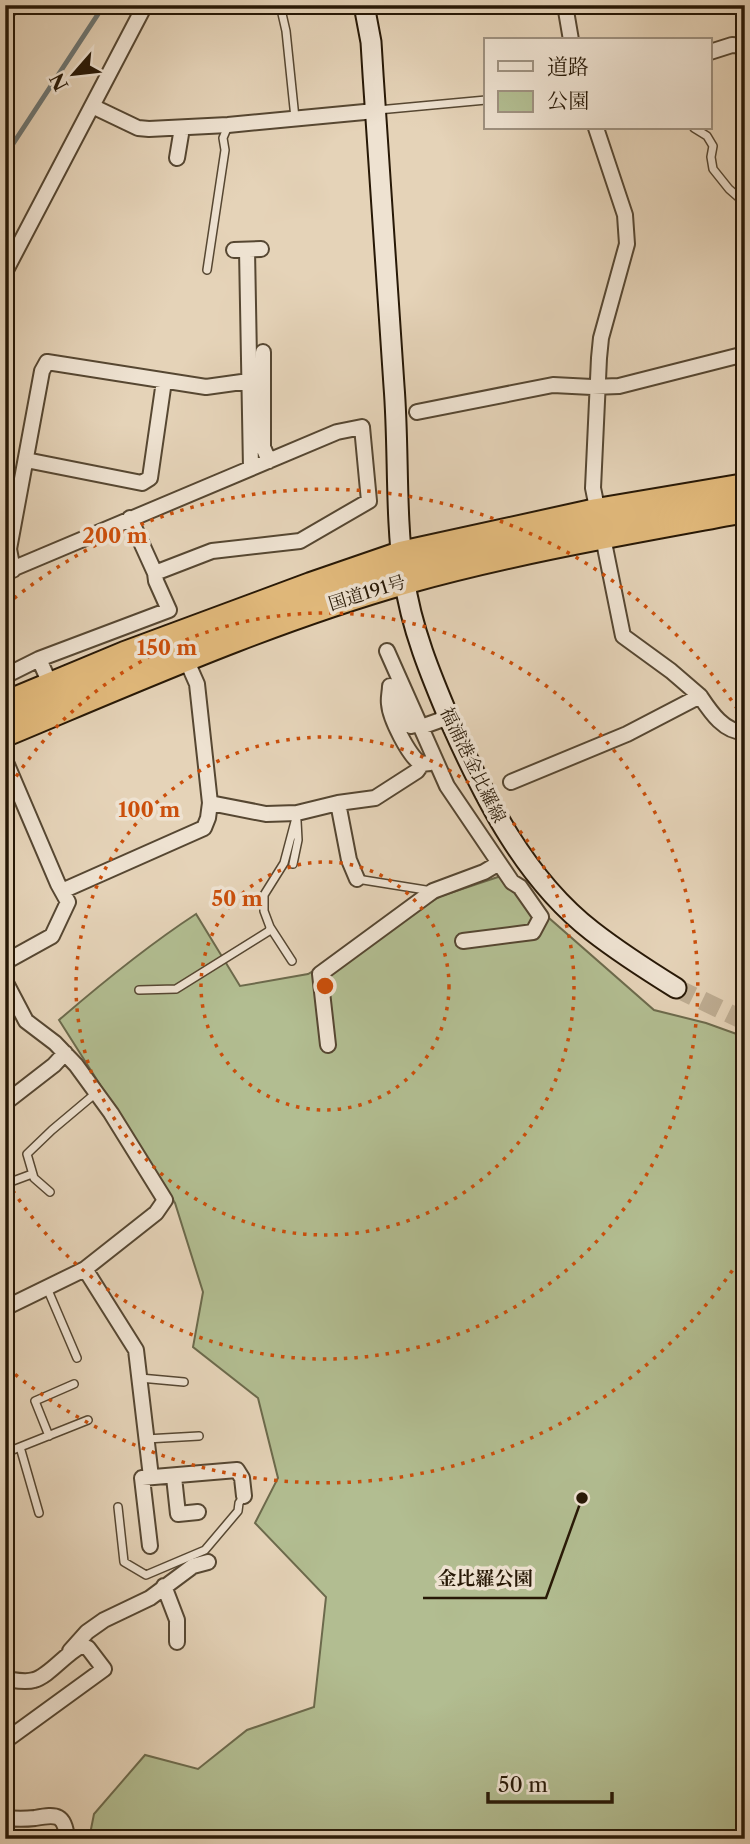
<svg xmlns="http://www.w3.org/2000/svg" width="750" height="1844" font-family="'Libre Caslon Text','Noto Serif JP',serif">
	<rect width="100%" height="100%" fill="#e5d3b8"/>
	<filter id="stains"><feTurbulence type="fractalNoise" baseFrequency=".00286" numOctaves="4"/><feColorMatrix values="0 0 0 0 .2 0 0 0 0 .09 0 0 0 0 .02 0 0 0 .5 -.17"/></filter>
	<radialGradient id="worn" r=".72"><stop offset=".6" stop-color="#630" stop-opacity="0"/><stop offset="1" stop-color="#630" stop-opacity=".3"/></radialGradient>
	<path fill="#b2bd91" stroke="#6c6a4c" stroke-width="2" d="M501,876L654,1010L706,1023L745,1037V1839H89L94,1814L145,1755L198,1769L247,1730L314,1707L326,1597L255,1523L278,1478L258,1398L193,1347L203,1292L175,1203L59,1020C103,982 147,946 196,914L240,986L308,974L441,896Z"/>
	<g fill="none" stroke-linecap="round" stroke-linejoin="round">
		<path stroke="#6d7673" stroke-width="5" d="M5,156L104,5"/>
		<path stroke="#bfae94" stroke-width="19" stroke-dasharray="19 10" stroke-linecap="butt" d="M676,988L745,1021"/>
		<g stroke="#564732" stroke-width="10">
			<path id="lane" d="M280,5L286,31L295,118
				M378,110L486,100
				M694,128L707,136L713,146L711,157L713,169L729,189L745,203
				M207,270L225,150L223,138L228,126
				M293,864L298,840L297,821
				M357,879L432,891
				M270,927L292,961
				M139,990L176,989L269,931L270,927L264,911V895L284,863L297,814
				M5,1184L32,1174
				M50,1192L34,1178L27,1154L52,1130L96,1093
				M47,1288L77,1358
				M140,1378L184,1382
				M49,1436L35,1401L74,1384
				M146,1439L199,1436
				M20,1447L39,1513
				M5,1453L88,1420
				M118,1507L124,1562L146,1575L205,1550L238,1511L239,1503L244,1496"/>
		</g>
		<g stroke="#564732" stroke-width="18">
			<path id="street" d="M565,5L571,40
				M710,52L732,45L745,46
				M92,106L138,128L149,129L228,125L375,111
				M596,128L625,215L627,244L601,338L599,358L593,488L623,636L671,671L700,696
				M177,158L182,128
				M234,250L261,249
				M247,250L251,468
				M5,272L145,5
				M263,352V447L269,461
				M417,412L553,385L592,387L619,386L745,354
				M26,460L142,483L150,478L164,381
				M13,570L9,549L42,371L47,362L206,387L249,381
				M5,572L337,432L362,427L369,501L300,541L212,551L155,573
				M387,651L447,786L512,882L520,887L541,917L533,932L463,941
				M39,659L169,610L156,581L155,573L130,518
				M5,676L39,659L51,686
				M390,686C390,692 388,698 389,704C390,719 409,756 421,764L430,763
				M395,696L411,726L419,724
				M421,727L449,717
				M5,760L58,884L68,902L52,936L5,962
				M511,782L627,734L700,696C710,711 724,733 745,732
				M210,803L266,814L297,813L338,803L375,798L417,771L422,764
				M338,803L349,860L357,879
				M62,891L204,828L208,818L210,803L197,684L186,659
				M5,981L26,1021L55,1043L76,1065L111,1113L165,1200L156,1213L85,1269L5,1308
				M328,1045L320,974L433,891L484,872L499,863
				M5,1103L54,1065L65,1053
				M85,1269L136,1350L151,1477
				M174,1477L178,1514L198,1512
				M150,1546L142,1478L237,1470L242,1478L244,1496
				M164,1586L177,1620V1642
				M70,1651L87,1632L104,1620L150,1598L193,1566L208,1562
				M5,1679C14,1680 25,1683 34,1680C49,1676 65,1654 81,1646L88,1648L104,1669L5,1741
				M5,1818C15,1819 26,1819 35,1818C57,1814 65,1814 67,1839"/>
		</g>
		<g stroke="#271806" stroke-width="23">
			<path id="secondary" d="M364,5L371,42C378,157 387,272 394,386C399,449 395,514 404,577C411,628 431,676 451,723C485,799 525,879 592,931C619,952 647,970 676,988
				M5,9L10,5"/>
		</g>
		<g stroke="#271806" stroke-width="30">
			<path id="highway" d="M5,705L125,655L311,586L401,555L597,512L745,487
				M5,733C137,678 269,619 407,580C518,549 632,530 745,509"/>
		</g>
		<use href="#lane" stroke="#eee2d1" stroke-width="7"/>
		<use href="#street" stroke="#eee2d1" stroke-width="14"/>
		<use href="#secondary" stroke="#eee2d1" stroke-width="19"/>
		<use href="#highway" stroke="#e2ba7c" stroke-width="26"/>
	</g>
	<g fill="none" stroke="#cb4f0b" stroke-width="3.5" stroke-dasharray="3.5 7">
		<circle cx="325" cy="986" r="124"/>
		<circle cx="325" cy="986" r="249"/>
		<path d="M5 794A373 373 0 1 1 5 1178"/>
		<path d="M744 1253A497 497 0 0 1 6 1367M6 605A497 497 0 0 1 744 719"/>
	</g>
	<g text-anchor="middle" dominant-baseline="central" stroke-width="7" stroke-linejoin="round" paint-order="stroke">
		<g font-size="18" fill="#271806" stroke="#eee2d1">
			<text transform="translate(367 593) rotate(-17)">国道191号</text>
			<text transform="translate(473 765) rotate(64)">福浦港金比羅線</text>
		</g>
	</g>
	<circle cx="325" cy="986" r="10" fill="#cb4f0b" stroke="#eee2d1" stroke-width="3.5"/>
	<g font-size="21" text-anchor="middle" font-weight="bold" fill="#cb4f0b" stroke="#eee2d1" stroke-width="7" stroke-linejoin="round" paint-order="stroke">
		<text x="115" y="543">200 m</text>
		<text x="167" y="655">150 m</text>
		<text x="149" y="817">100 m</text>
		<text x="237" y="906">50 m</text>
	</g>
	<path fill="none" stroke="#271806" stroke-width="2.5" d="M582 1498L546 1598H423"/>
	<circle fill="#271806" stroke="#eee2d1" stroke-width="2.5" cx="582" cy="1498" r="7"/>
	<g font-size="19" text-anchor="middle" font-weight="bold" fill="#271806" stroke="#eee2d1" stroke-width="7" stroke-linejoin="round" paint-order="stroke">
		<text x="485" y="1585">金比羅公園</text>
	</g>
	<rect width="750" height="1844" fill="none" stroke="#e5d3b8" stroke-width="28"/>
	<rect x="7" y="7" width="736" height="1830" fill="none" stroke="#271806" stroke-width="3.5"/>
	<rect x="14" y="14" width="722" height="1816" fill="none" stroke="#271806" stroke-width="2"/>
	<rect x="484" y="38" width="228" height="91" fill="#eee2d1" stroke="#9e9180" stroke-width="2"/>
	<rect x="498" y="61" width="35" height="10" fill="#eee2d1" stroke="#9e9180" stroke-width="2"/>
	<text x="547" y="74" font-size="21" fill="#271806">道路</text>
	<rect x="498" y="91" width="35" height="21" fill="#b2bd91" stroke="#9e9180" stroke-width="2"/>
	<text x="547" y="108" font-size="21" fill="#271806">公園</text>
	<g transform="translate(74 74) rotate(242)" stroke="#eee2d1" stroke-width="5" paint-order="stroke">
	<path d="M0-5L12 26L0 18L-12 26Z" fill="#271806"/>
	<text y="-10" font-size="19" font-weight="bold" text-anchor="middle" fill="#271806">N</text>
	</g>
	<path d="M488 1792v10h124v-10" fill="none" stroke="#271806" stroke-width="3.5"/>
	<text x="498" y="1792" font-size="21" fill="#271806" stroke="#eee2d1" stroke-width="5" paint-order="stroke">50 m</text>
	<rect width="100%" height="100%" filter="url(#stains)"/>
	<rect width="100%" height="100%" fill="url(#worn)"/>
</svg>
